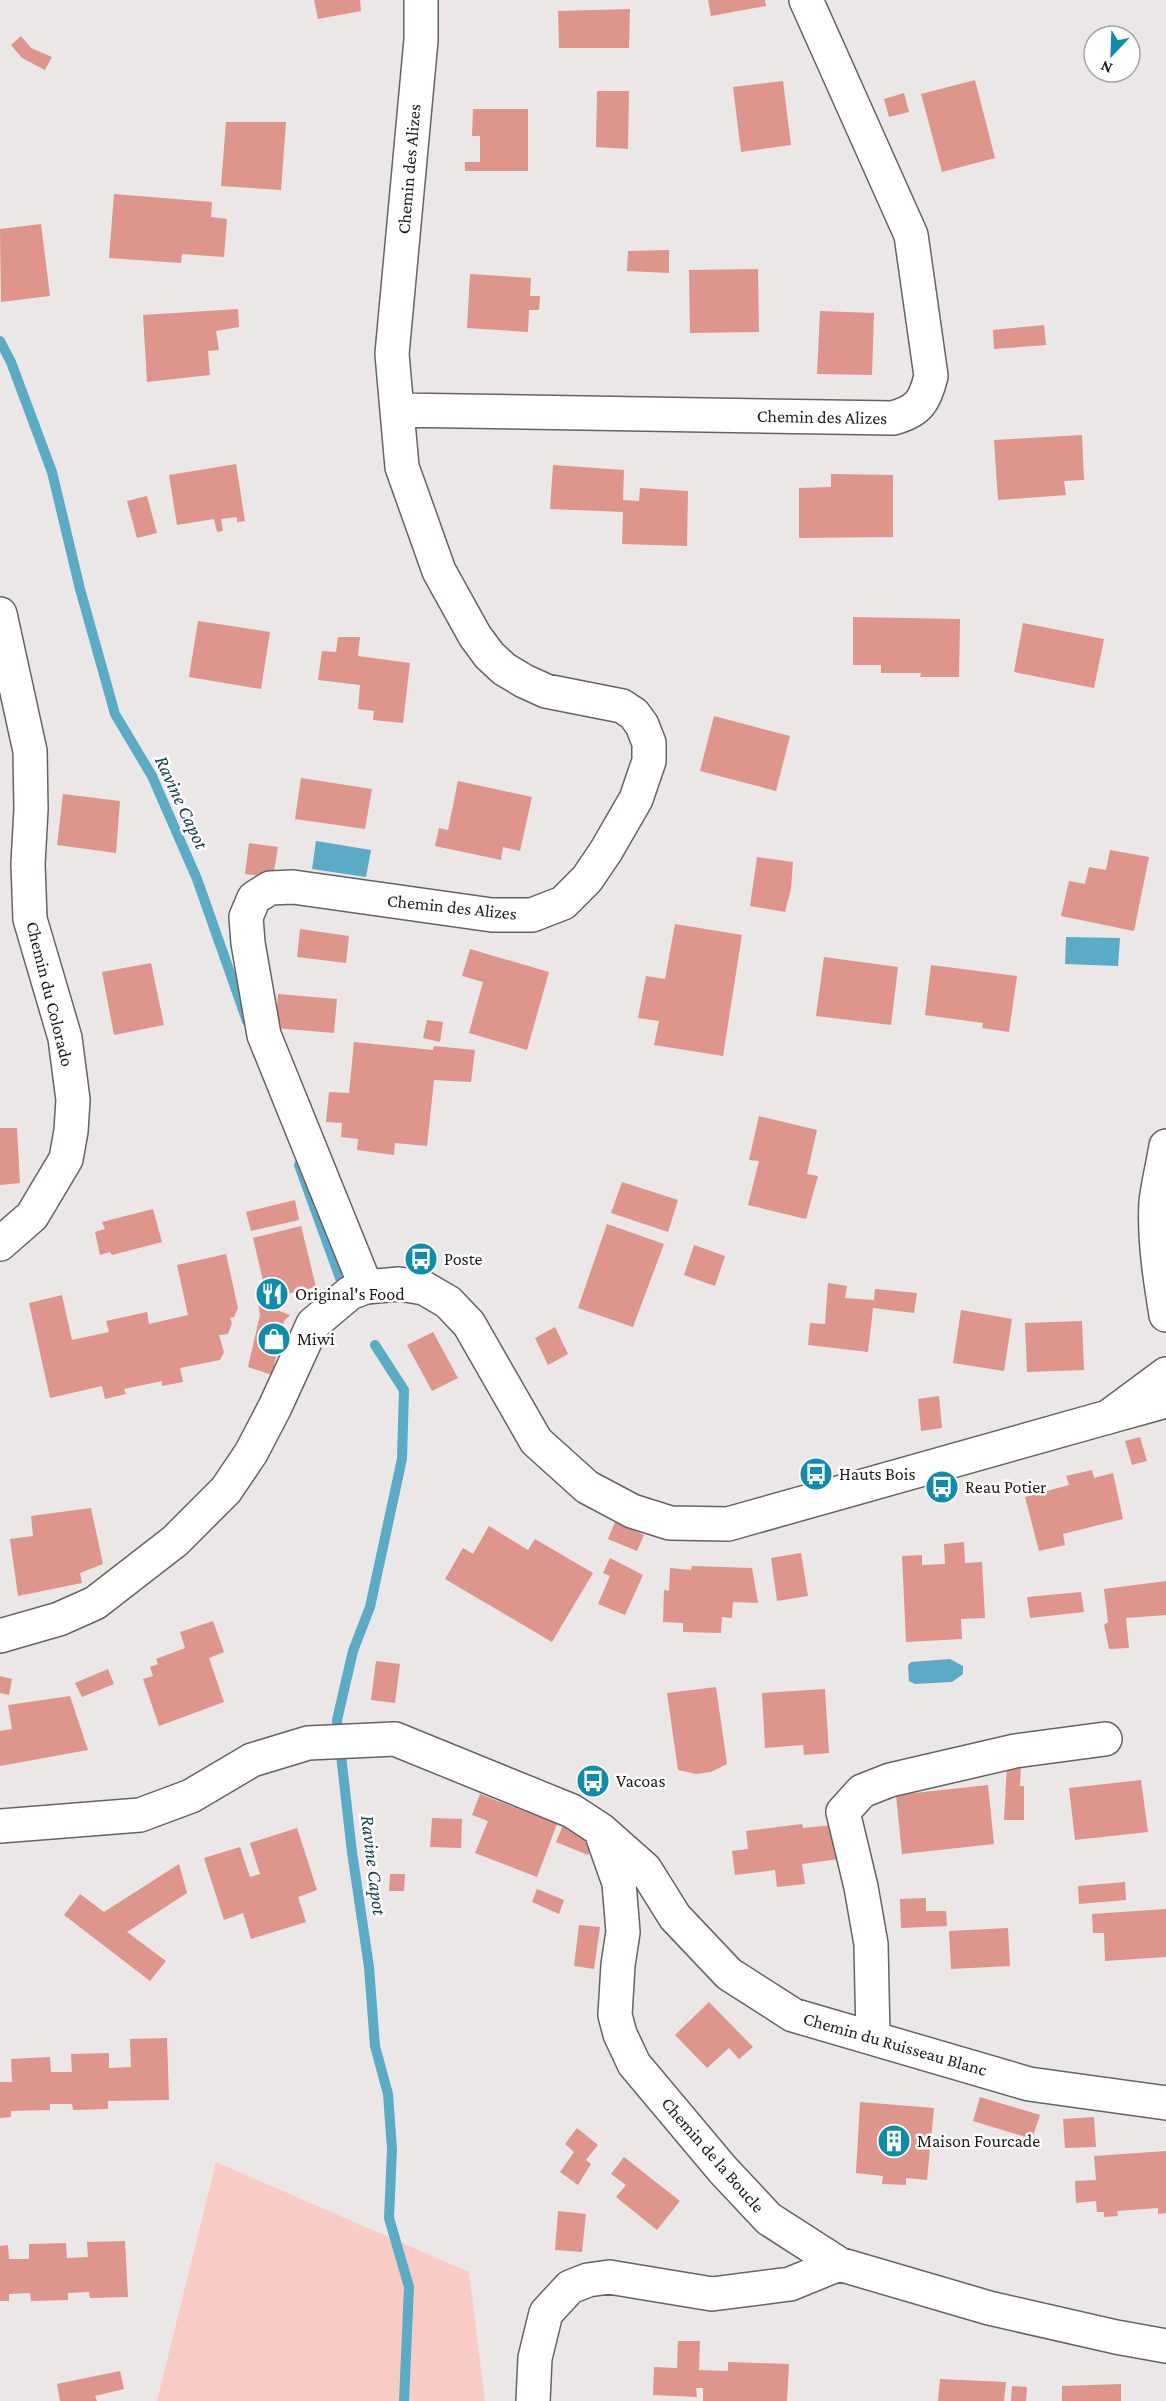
<svg xmlns="http://www.w3.org/2000/svg" width="1166" height="2401" font-family="'Crimson Pro',serif">
	<rect width="100%" height="100%" fill="#ebe7e6"/>
	<path fill="#f9cbc5" d="M216,2162L469,2272L485,2401H157Z"/>
	<path fill="#59abc6" d="M316,841L371,850L366,877L312,869Z
		M1066,937L1120,938L1118,966L1065,964Z
		M950,1659L963,1666V1674L952,1682L915,1684L909,1681L908,1665L911,1662Z"/>
	<g fill="none" stroke-linecap="round" stroke-linejoin="round">
		<path stroke="#59abc6" stroke-width="10" d="M0,341L11,362L52,472L80,589L115,714L152,776L197,879L247,1021
			M299,1165L340,1278
			M375,1345L404,1390L402,1459L370,1607L353,1651L337,1720L352,1852L369,1967L375,2046L388,2094L392,2149L389,2218L409,2287L404,2401"/>
	</g>
	<path fill="#dd958c" d="M314,0H360L361,11L318,19Z
		M708,0H765L766,6L711,16Z
		M630,9L629,48H559L558,11Z
		M21,36L31,48L52,57L45,70L22,58L11,45Z
		M975,80L995,158L942,172L921,94Z
		M783,81L791,145L741,152L733,87Z
		M597,91H629L628,149L596,147Z
		M904,93L909,112L889,117L884,99Z
		M473,109H528V171H465V162H480V136H472Z
		M226,122H286L281,190L221,186Z
		M114,194L212,202L211,217L227,219L224,257L182,254L181,263L109,258Z
		M41,224L50,296L1,302L0,229Z
		M669,250V273L627,271L628,251Z
		M758,269L759,332L690,333L689,270Z
		M470,274L531,278L530,296H540L539,310H529L528,332L467,328Z
		M238,309L239,327L216,331L219,350L208,351L210,375L147,382L143,315Z
		M820,311L874,313L872,375L817,374Z
		M1044,325L1046,345L994,349L993,330Z
		M1082,435L1084,480L1064,481L1066,495L998,500L994,440Z
		M236,464L245,521L237,522V517L221,519L223,531L217,532L214,519L177,525L169,475Z
		M553,465L624,470L623,500L639,501L640,488L688,491L687,546L622,544L623,512L550,509Z
		M831,474L893,475V537L799,538V488L831,487Z
		M147,496L157,533L137,538L127,501Z
		M853,617L960,619L959,677H920L921,673H881V665H853Z
		M198,621L270,632L261,689L189,677Z
		M1023,623L1104,639L1094,688L1014,672Z
		M338,637H360L358,656L410,663L403,723L373,720L374,711L358,709L360,685L318,680L322,651L336,652Z
		M714,716L790,736L776,791L700,771Z
		M301,778L372,789L365,829L295,819Z
		M458,781L532,797L520,851L503,847L501,860L435,846L439,828L448,830Z
		M63,794L120,801L116,853L57,845Z
		M249,843L278,847L273,877L245,874Z
		M1110,850L1149,857L1134,931L1061,916L1069,881L1085,884L1089,867L1106,870Z
		M757,857L793,862L791,889L785,912L750,906Z
		M675,924L742,935L723,1056L654,1045L659,1021L638,1018L646,976L665,979Z
		M300,929L349,936L346,963L297,957Z
		M470,949L549,972L527,1050L469,1033L483,982L462,976Z
		M824,957L898,967L891,1025L816,1016Z
		M151,963L164,1025L114,1035L102,972Z
		M931,965L1017,976L1009,1032L982,1028L983,1023L925,1015Z
		M278,994L337,999L334,1033L275,1028Z
		M427,1020L443,1022L440,1042L423,1038Z
		M354,1042L433,1050L434,1046L475,1050L471,1082L434,1080L427,1146L395,1143L394,1155L357,1150L358,1139L341,1137L342,1123L326,1122L329,1092L349,1093Z
		M759,1116L817,1130L807,1174L818,1176L806,1219L748,1205L759,1161L749,1160Z
		M0,1128H17L20,1183L0,1185Z
		M622,1182L678,1200L668,1232L611,1213Z
		M295,1200L299,1220L251,1231L246,1212Z
		M153,1209L162,1242L112,1255L110,1252L100,1255L95,1232L105,1229L102,1222Z
		M607,1224L664,1244L633,1327L578,1308Z
		M301,1226L316,1287L278,1296L277,1310L290,1315L284,1321L272,1375L248,1367L260,1315L256,1290L265,1289L253,1238Z
		M694,1245L725,1256L715,1286L684,1275Z
		M226,1254L238,1308L234,1317L230,1318L232,1323L228,1334L219,1335L224,1352L220,1360L180,1368L183,1382L162,1386V1381L124,1389L126,1394L105,1399L102,1386L50,1398L29,1303L62,1295L72,1340L109,1332L106,1321L147,1312L149,1324L188,1315L177,1265Z
		M828,1283L847,1286L845,1298L874,1300L875,1289L917,1293L914,1313L873,1308L868,1352L808,1345L810,1323L825,1324Z
		M961,1310L1012,1319L1004,1371L953,1363Z
		M1082,1321L1084,1370L1027,1372L1025,1323Z
		M555,1327L568,1354L548,1365L535,1338Z
		M433,1332L458,1378L432,1391L407,1345Z
		M939,1396L942,1428L921,1431L918,1399Z
		M1140,1437L1147,1461L1132,1465L1125,1441Z
		M1092,1470L1094,1478L1113,1473L1123,1519L1063,1534L1065,1545L1039,1551L1025,1497L1069,1485L1066,1476Z
		M91,1508L103,1564L80,1573L82,1583L18,1596L10,1539L33,1536L31,1516Z
		M615,1522L644,1535L637,1551L608,1539Z
		M489,1526L528,1550L535,1539L593,1573L552,1642L445,1579L463,1548L473,1554Z
		M964,1542L965,1563L982,1562L985,1618L961,1619L962,1639L906,1642L902,1556L922,1555V1565L945,1564L944,1544Z
		M801,1553L808,1596L777,1601L771,1558Z
		M610,1558L643,1575L625,1615L598,1604L610,1576L603,1573Z
		M692,1566L752,1568L758,1603L733,1602L732,1618L722,1617L721,1633L683,1632V1623L663,1622L664,1590L669,1591L670,1568L691,1570Z
		M1166,1581V1615L1126,1618L1129,1648L1109,1649L1104,1625L1108,1622L1104,1589Z
		M1081,1592L1084,1612L1030,1618L1027,1597Z
		M213,1621L224,1652L209,1658L224,1702L159,1726L143,1679L153,1676L150,1667L158,1664L156,1659L185,1648L180,1632Z
		M376,1661L400,1664L395,1703L371,1700Z
		M108,1669L114,1684L82,1697L75,1683Z
		M0,1676L12,1679L9,1695L0,1693Z
		M716,1687L727,1764L711,1772L696,1774L678,1770L667,1693Z
		M825,1689L829,1753L804,1755L803,1745L765,1748L762,1693Z
		M70,1696L88,1750L0,1766V1731L12,1729L8,1705Z
		M1007,1765H1021L1020,1786H1024V1820H1004Z
		M1141,1780L1148,1832L1075,1840L1069,1788Z
		M988,1785L994,1844L902,1854L896,1795Z
		M480,1794L557,1824L537,1877L475,1853L488,1821L472,1815Z
		M432,1818L462,1819L461,1848L430,1847Z
		M802,1824L803,1828L842,1824L846,1858L802,1864L805,1884L777,1887L775,1870L735,1875L732,1851L748,1849L746,1831Z
		M563,1825L596,1838L588,1855L556,1842Z
		M297,1828L317,1890L298,1897L306,1922L251,1939L243,1913L224,1920L204,1858L240,1847L250,1877L260,1874L250,1843Z
		M179,1864L187,1893L127,1932L166,1961L150,1981L64,1915L80,1894L104,1912Z
		M390,1874H405L404,1891H389Z
		M1125,1882L1126,1900L1079,1904L1078,1886Z
		M537,1889L564,1900L559,1914L532,1902Z
		M926,1898V1911H946L947,1926L901,1928L900,1899Z
		M1166,1909V1957L1105,1961L1104,1933H1093L1092,1914Z
		M579,1925L600,1927L594,1969L574,1966Z
		M1008,1928L1010,1966L951,1969L949,1931Z
		M709,2002L753,2047L739,2059L729,2048L707,2068L675,2035Z
		M167,2038L169,2100L108,2101V2109L73,2110L72,2104H50V2110L11,2111V2117L0,2118V2082H12L11,2059L50,2057L51,2072H72L71,2054L109,2053V2068L131,2067L130,2039Z
		M980,2097L1040,2115L1032,2139L973,2121Z
		M860,2102L934,2108L927,2180L906,2178V2185L882,2184L883,2176L856,2173Z
		M1094,2117L1096,2147L1065,2148L1063,2119Z
		M577,2128L598,2145L586,2160L591,2164L578,2185L560,2172L574,2152L565,2144Z
		M1166,2151V2213L1158,2214V2208L1117,2211L1118,2216L1104,2217V2212H1097L1096,2201L1076,2203L1075,2181L1096,2180L1094,2156Z
		M624,2157L680,2201L657,2230L616,2197L626,2185L611,2174Z
		M558,2211L586,2214L582,2252L555,2250Z
		M125,2241L128,2297L90,2298L89,2292L68,2293V2300L31,2301L30,2293L9,2294V2301H0V2246L8,2245L9,2259H29V2244L66,2243L67,2258L88,2257L87,2242Z
		M678,2341H700L699,2370L728,2371V2362L789,2364L787,2401H703V2388H696L697,2397L653,2395L654,2367L677,2368Z
		M120,2371L124,2389L95,2396L97,2401H60L57,2384Z
		M940,2379L1006,2382L1004,2401H938Z
		M1121,2384V2401H1062V2386Z
		M1012,2386L1027,2387L1026,2401H1011Z"/>
	<g fill="none" stroke-linecap="round" stroke-linejoin="round">
		<g stroke="#666362" stroke-width="36">
			<path id="minor" d="M397,410L893,418C919,411 925,401 931,376L911,235L806,0
				M0,614L30,751L31,809L28,864L30,919L65,1038L73,1100L71,1131L66,1159L32,1216L0,1244
				M1166,1146C1163,1165 1158,1184 1156,1202C1154,1240 1160,1278 1166,1315
				M366,1287L264,1035L248,943L246,917L254,898L270,888L293,887L492,915H532L563,903L587,879L606,851L636,799L649,761V743L642,725L634,714L622,706L546,691L524,681L504,669L489,655L475,636L439,571L402,467L392,354L421,40V0
				M1108,1417L1166,1401
				M0,1826L140,1815L191,1796L252,1760L308,1743L395,1739L572,1811L601,1830L645,1869L675,1917L729,1974L793,2015L1029,2084L1166,2103
				M601,1832L619,1883L623,1932L618,1965L615,2015L620,2034L634,2064L723,2170L769,2219L839,2264L989,2308L1116,2337L1166,2346
				M873,2038L871,1944L861,1887L843,1812L862,1791L890,1780L1015,1751L1105,1739
				M533,2401L535,2358L546,2313L570,2287L588,2280L609,2277L712,2294L790,2284L839,2264"/>
		</g>
		<g stroke="#666362" stroke-width="36">
			<path id="major" d="M0,1636L59,1619L95,1603L175,1541L226,1490L251,1453L275,1407L313,1324L350,1293L366,1287L399,1284L424,1288L448,1302L469,1324L536,1441L587,1487L632,1511L670,1523L728,1524L1108,1417L1166,1374"/>
		</g>
		<use href="#minor" stroke="#fff" stroke-width="33"/>
		<use href="#major" stroke="#fff" stroke-width="33"/>
	</g>
	<defs>
		<g id="bus-disc" transform="scale(1.725)"><circle r="9.5" fill="#0d8dad" stroke="#fff"/><path d="M-5-6H5V4H4V6H2V4H-2V6H-4V4H-5ZM-3.5-4V0h7V-4ZM-3.5 1.2v1.5H-2V1.2ZM2 1.2v1.5H3.5V1.2Z" fill="#fff"/></g>
		<g id="restaurant-disc" transform="scale(1.725)"><circle r="9.5" fill="#0d8dad" stroke="#fff"/><path d="M-5-6h1v4h1v-4h1v4h1v-4h1v5L-1.5 .5V6h-2V.5L-5-1ZM5-6V6H3V1.5H1.5Q1.5-4 5-6Z" fill="#fff"/></g>
		<g id="shop-disc" transform="scale(1.725)"><circle r="9.5" fill="#0d8dad" stroke="#fff"/><path d="M-5-2.5h2.3a2.7 3.5 0 0 1 5.4 0H5L5.5 6h-11ZM-1.5-2.5h3a1.5 2.3 0 0 0-3 0Z" fill="#fff"/></g>
		<g id="building-disc" transform="scale(1.725)"><circle r="9.5" fill="#0d8dad" stroke="#fff"/><path d="M-4-6H4V6H1V3H-1V6H-4ZM-2.5-4.3h1.7v1.8h-1.7ZM.8-4.3h1.7v1.8H.8ZM-2.5-1h1.7V.8h-1.7ZM.8-1h1.7V.8H.8Z" fill="#fff"/></g>
	</defs>
	<g fill-rule="evenodd">
		<use href="#bus-disc" x="421" y="1259"/>
		<use href="#restaurant-disc" x="272" y="1294"/>
		<use href="#shop-disc" x="274" y="1339"/>
		<use href="#bus-disc" x="816" y="1474"/>
		<use href="#bus-disc" x="942" y="1487"/>
		<use href="#bus-disc" x="593" y="1781"/>
		<use href="#building-disc" x="894" y="2141"/>
	</g>
	<g text-anchor="middle" dominant-baseline="central" stroke-width="5" stroke-linejoin="round" paint-order="stroke">
		<g font-size="18" fill="#1e1c1c" stroke="#fff">
			<text transform="translate(409 169) rotate(-85)">Chemin des Alizes</text>
			<text transform="translate(822 417) rotate(1)">Chemin des Alizes</text>
			<text transform="translate(452 907) rotate(6)">Chemin des Alizes</text>
			<text transform="translate(50 994) rotate(76)">Chemin du Colorado</text>
			<text transform="translate(895 2044) rotate(16)">Chemin du Ruisseau Blanc</text>
			<text transform="translate(713 2155) rotate(49)">Chemin de la Boucle</text>
		</g>
		<g font-size="18" fill="#1e1c1c" stroke="#fff" text-anchor="start">
			<text x="444" y="1259">Poste</text>
			<text x="295" y="1294">Original's Food</text>
			<text x="297" y="1339">Miwi</text>
			<text x="839" y="1474">Hauts Bois</text>
			<text x="965" y="1487">Reau Potier</text>
			<text x="616" y="1781">Vacoas</text>
			<text x="917" y="2141">Maison Fourcade</text>
		</g>
		<g font-size="20" font-style="italic" fill="#1a404c" stroke="#fff">
			<text transform="translate(182 802) rotate(65)">Ravine Capot</text>
			<text transform="translate(374 1865) rotate(83)">Ravine Capot</text>
		</g>
	</g>
	<g transform="translate(1112 54) rotate(203)"><circle r="28" fill="#ffffff" stroke="#a5a4a4" stroke-width="1.5"/>
	<path d="M0-4.5L10 22L0 15L-10 22Z" fill="#0d8dad"/>
	<text y="-9" font-size="16" font-weight="bold" text-anchor="middle" fill="#1e1c1c">N</text>
	</g>
</svg>
